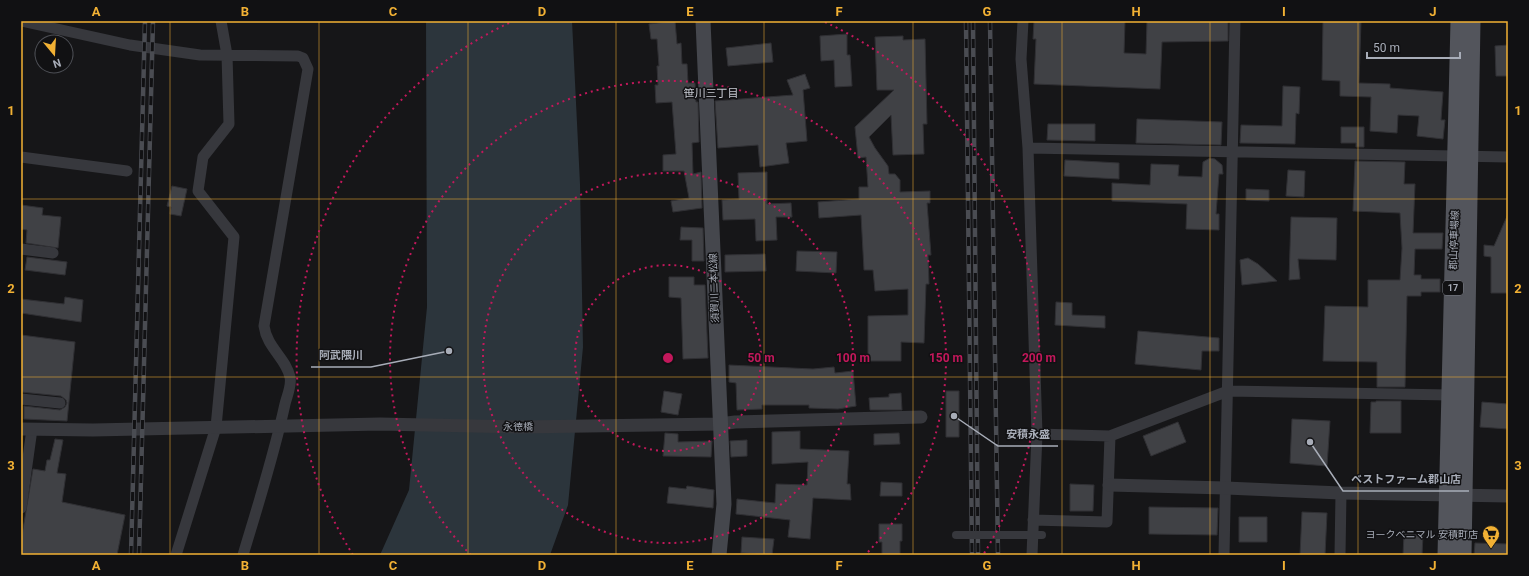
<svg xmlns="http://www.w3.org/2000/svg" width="1529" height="576" font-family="Roboto,'Noto Sans JP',sans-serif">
	<rect width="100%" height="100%" fill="#161618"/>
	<path fill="#2c353c" d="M426,21H572L580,184L583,347L568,505L550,555H380L409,490L427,307Z"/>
	<path fill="#404145" stroke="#303034" d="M675,21L677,44L681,43L682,64H687L688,83H695L696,102H698L699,142L692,143L693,174L701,172L702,208L673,212L671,201L689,198L684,171H663V155L676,154L672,102L656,103L655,85H658L657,66H659L657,39H651L649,24Z
		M1034,21H1125L1124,53L1146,54L1147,21H1228V41L1162,42L1160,89L1034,84L1036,39H1033Z
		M1323,21H1361L1359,83L1390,84V88L1443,92L1441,120H1445L1443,139L1417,136L1419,116L1398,115L1397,133L1370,131L1371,97L1340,96V81L1322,80Z
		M847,34V55H850L852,86L835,87L834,60L821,61L820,36Z
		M903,36V40L925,39L927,124H923L924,154L893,155L891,115L869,137L875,148L888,166L889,174H895L900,180V192L930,191V203H927L931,255H928L929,284H926L924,343L901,342V361H868V316L908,315V289L875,291L873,270H864L861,215L819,218L818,202L859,199V187H868L866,157L858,158L855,127L894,90H877L875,37Z
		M771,43L773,62L728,66L726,48Z
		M1508,45V76H1496L1495,46Z
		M805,74L810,88L803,90L807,141L786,143L789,163L760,167L758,145L718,148L715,101L793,95L787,80Z
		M1283,86L1300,87L1299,114L1296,113L1295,144L1240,143L1241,125L1282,126Z
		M1137,119L1222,122L1221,145L1136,143Z
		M1048,124H1095V141L1047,140Z
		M1341,127H1364V147H1356V143H1341Z
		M1210,158L1215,159L1222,165L1223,174H1219L1216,214H1219V230L1186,229L1187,204L1112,201V183L1150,185L1151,164L1179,165L1178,176L1202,177L1203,162Z
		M1065,160L1119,163V179L1064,176Z
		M1355,161L1405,162L1404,184H1415L1413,233H1443L1442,249H1415L1414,275H1421V279H1440V292H1421V296H1407L1405,387H1377V362L1323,361L1325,306L1368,307V280H1400L1402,248L1400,213L1353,211Z
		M1288,170L1305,171L1304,197L1286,196Z
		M767,172V204L791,203L792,217H776L777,240L756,241L755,219L723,220L722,200L739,199L738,173Z
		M172,186L187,189L181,216L170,214L171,207L167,206Z
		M1246,189L1269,190V201L1246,200Z
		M21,205L43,208L42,215L61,217L58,248L26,243L27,230L21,229Z
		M1508,214V293H1491V257L1484,256V245L1494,246Z
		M1291,217L1337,218L1336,260L1298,259L1300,279L1289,280Z
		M681,227L703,228L704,261H692V240H680Z
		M797,251L837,252L836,273L796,271Z
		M765,254L766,271L725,272V255Z
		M27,257L67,262L65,275L25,270Z
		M1248,258L1258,264L1277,281L1242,285L1240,260Z
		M669,277H694V285H705L708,358L683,359L681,298L669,297Z
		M65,297L83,300L81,322L21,313V299L64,304Z
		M1056,302L1072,303V315L1105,316V328L1055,325Z
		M1138,331L1219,338V351H1202L1201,370L1135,364Z
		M21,335L75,342L67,421L24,419V406L60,410L65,407L67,403L66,400L61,396L21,392Z
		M729,365L813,369L834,367L835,373L853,371L856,406L838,409L809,408V405H762V409L737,410L736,383L729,382Z
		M664,391L682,394L678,415L661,412Z
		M946,391H959V437H946Z
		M901,393L902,410H870L869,398L889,397V394Z
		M1376,401H1401V433H1370L1371,402H1376Z
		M1482,402L1508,404V429L1480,427Z
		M1292,419L1330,421L1327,466L1290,463Z
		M1178,422L1186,442L1151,456L1143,436Z
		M800,431V449L849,451L847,484H850L851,500L813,498L810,539L788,537L790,520L736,514L737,499L775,503L776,484L807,485L808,462L772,464V432Z
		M665,433L678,434V442L712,441L711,457L663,456Z
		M899,433L900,444L874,445V434Z
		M55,439L63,440L57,473L66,474L62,502L125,515L117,555H21V541L33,469L45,471L47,460H50Z
		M747,440V456L731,457L730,441Z
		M881,482L902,483V496H880Z
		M1070,484L1094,485L1093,511H1070Z
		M687,486L714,490L713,508L667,503L669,487L686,489Z
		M1149,507L1218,508L1217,535L1149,534Z
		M1302,512L1327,513L1325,555H1300Z
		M1239,517H1267V542H1239Z
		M879,524H902V541H900V555H882V542H879Z
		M1404,534L1423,535L1422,555H1403Z
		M742,537L774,539L772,555L741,553Z
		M1475,543L1508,544V555H1474Z"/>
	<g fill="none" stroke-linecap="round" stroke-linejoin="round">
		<path stroke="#37383d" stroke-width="11" d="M21,21L130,45L200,55L298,56L303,58L308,69L264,326C267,348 286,358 290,377C292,385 287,396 285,404C274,455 258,505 243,555
			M1023,21L1021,59L1028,148L1037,434L1032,555
			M1028,148L1508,157
			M21,157L127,171
			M21,249L53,253
			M21,399L60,403
			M1110,436L1228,391L1450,395
			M21,508L32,429
			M1033,520L1107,522L1110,436L1037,434
			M176,555L216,427L234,237L198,191L203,157L229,124L227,55L221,21
			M1224,555L1235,21
			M1340,555L1341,493"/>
		<path stroke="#37383d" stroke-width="13" d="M21,429L93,430L380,424L521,427L720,424L735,422L921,417
			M1109,485L1226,488L1341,493L1508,496"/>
		<path stroke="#45474d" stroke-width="15" d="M703,21L724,504L719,555"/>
		<path stroke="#53555c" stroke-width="17" d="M1446,555L1459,21
			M1463,555L1472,21"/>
		<g stroke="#4a4c52" stroke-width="4.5">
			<path id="rail" d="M966,21L972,555
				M973,21L978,555
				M990,21L998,555
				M131,555L145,21
				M139,555L153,21"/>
		</g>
		<use href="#rail" stroke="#111113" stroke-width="3" stroke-dasharray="9" stroke-linecap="butt"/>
		<path stroke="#37383d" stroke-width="8" d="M956,535H1042"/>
	</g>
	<path fill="none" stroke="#f2b134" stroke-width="1" stroke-opacity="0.55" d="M170,21V555M319,21V555M468,21V555M616,21V555M764,21V555M913,21V555M1062,21V555M1210,21V555M1358,21V555M21,199H1508M21,377H1508"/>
	<g fill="none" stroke="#c2185b" stroke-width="2" stroke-dasharray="2 4">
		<circle cx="668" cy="358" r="93"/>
		<circle cx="668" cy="358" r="185"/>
		<path d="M471 555A278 278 0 1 1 865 555"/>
		<path d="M353 555A371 371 0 0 1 511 22M825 22A371 371 0 0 1 983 555"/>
	</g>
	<defs>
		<g id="supermarket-pin" transform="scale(0.9)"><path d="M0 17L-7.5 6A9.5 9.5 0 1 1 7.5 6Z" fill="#f2b134" stroke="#111113"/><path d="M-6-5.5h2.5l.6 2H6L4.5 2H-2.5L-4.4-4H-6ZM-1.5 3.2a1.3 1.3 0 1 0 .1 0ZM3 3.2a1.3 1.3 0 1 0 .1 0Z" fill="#111"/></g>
	</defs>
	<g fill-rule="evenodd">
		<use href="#supermarket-pin" x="1491" y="534"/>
	</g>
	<g text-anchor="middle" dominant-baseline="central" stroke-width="3" stroke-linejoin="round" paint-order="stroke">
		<rect fill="#111113" stroke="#7b7e86" stroke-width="1" x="1443" y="281" width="20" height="14" rx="3"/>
		<g font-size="9" font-weight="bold" fill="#a8adb8">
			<text x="1453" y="288">17</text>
		</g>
		<g font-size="10" fill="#a8adb8" stroke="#111113">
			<text transform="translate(1454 240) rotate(-88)">郡山停車場線</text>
			<text transform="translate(714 288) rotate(-92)">須賀川二本松線</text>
			<text x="518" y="426">永徳橋</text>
		</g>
		<g font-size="10" fill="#a8adb8" stroke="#111113" text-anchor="end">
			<text x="1478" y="534">ヨークベニマル 安積町店</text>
		</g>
		<g font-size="11" fill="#c9ccd4" stroke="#111113">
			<text x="711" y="93">笹川三丁目</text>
		</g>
	</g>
	<circle cx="668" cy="358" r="6" fill="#c2185b" stroke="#111113" stroke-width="2"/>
	<g font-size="12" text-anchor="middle" font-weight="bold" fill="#c2185b" stroke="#111113" stroke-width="3" stroke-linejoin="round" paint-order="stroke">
		<text x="761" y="362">50 m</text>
		<text x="853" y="362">100 m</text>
		<text x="946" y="362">150 m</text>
		<text x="1039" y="362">200 m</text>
	</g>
	<path fill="none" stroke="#a8adb8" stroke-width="1.5" d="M449 351L371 367H311M954 416L998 446H1058M1310 442L1343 491H1469"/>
	<g fill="#a8adb8" stroke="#111113" stroke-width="1.5">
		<circle cx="449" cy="351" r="4"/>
		<circle cx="954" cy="416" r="4"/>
		<circle cx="1310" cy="442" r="4"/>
	</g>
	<g font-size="11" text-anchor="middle" font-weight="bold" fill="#a8adb8" stroke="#111113" stroke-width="3" stroke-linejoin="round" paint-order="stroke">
		<text x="341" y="359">阿武隈川</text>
		<text x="1028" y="438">安積永盛</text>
		<text x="1406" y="483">ベストファーム郡山店</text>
	</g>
	<rect width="1529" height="576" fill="none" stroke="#111113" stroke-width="44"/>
	<g transform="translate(54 54) rotate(162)"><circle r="19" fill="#111113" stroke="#4d4f55"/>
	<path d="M0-3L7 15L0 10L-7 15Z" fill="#f2b134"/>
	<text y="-6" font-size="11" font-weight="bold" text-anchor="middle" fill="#a8adb8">N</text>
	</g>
	<path d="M1367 52v6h93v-6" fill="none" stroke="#a8adb8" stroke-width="2"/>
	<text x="1373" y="52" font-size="12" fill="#a8adb8" stroke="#111113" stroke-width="3" paint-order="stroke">50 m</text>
	<rect x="22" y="22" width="1485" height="532" fill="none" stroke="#f2b134" stroke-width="1.5"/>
	<g font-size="13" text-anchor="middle" font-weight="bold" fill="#f2b134">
		<text x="96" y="16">A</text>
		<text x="245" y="16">B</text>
		<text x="393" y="16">C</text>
		<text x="542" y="16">D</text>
		<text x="690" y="16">E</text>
		<text x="839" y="16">F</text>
		<text x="987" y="16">G</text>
		<text x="1136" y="16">H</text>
		<text x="1284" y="16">I</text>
		<text x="1433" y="16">J</text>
		<text x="11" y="115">1</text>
		<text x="1518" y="115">1</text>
		<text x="11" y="293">2</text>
		<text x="1518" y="293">2</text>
		<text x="11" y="470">3</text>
		<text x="1518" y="470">3</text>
		<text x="96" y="570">A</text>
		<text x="245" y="570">B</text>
		<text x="393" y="570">C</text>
		<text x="542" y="570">D</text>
		<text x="690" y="570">E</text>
		<text x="839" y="570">F</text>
		<text x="987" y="570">G</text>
		<text x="1136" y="570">H</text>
		<text x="1284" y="570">I</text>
		<text x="1433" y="570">J</text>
	</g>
</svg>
